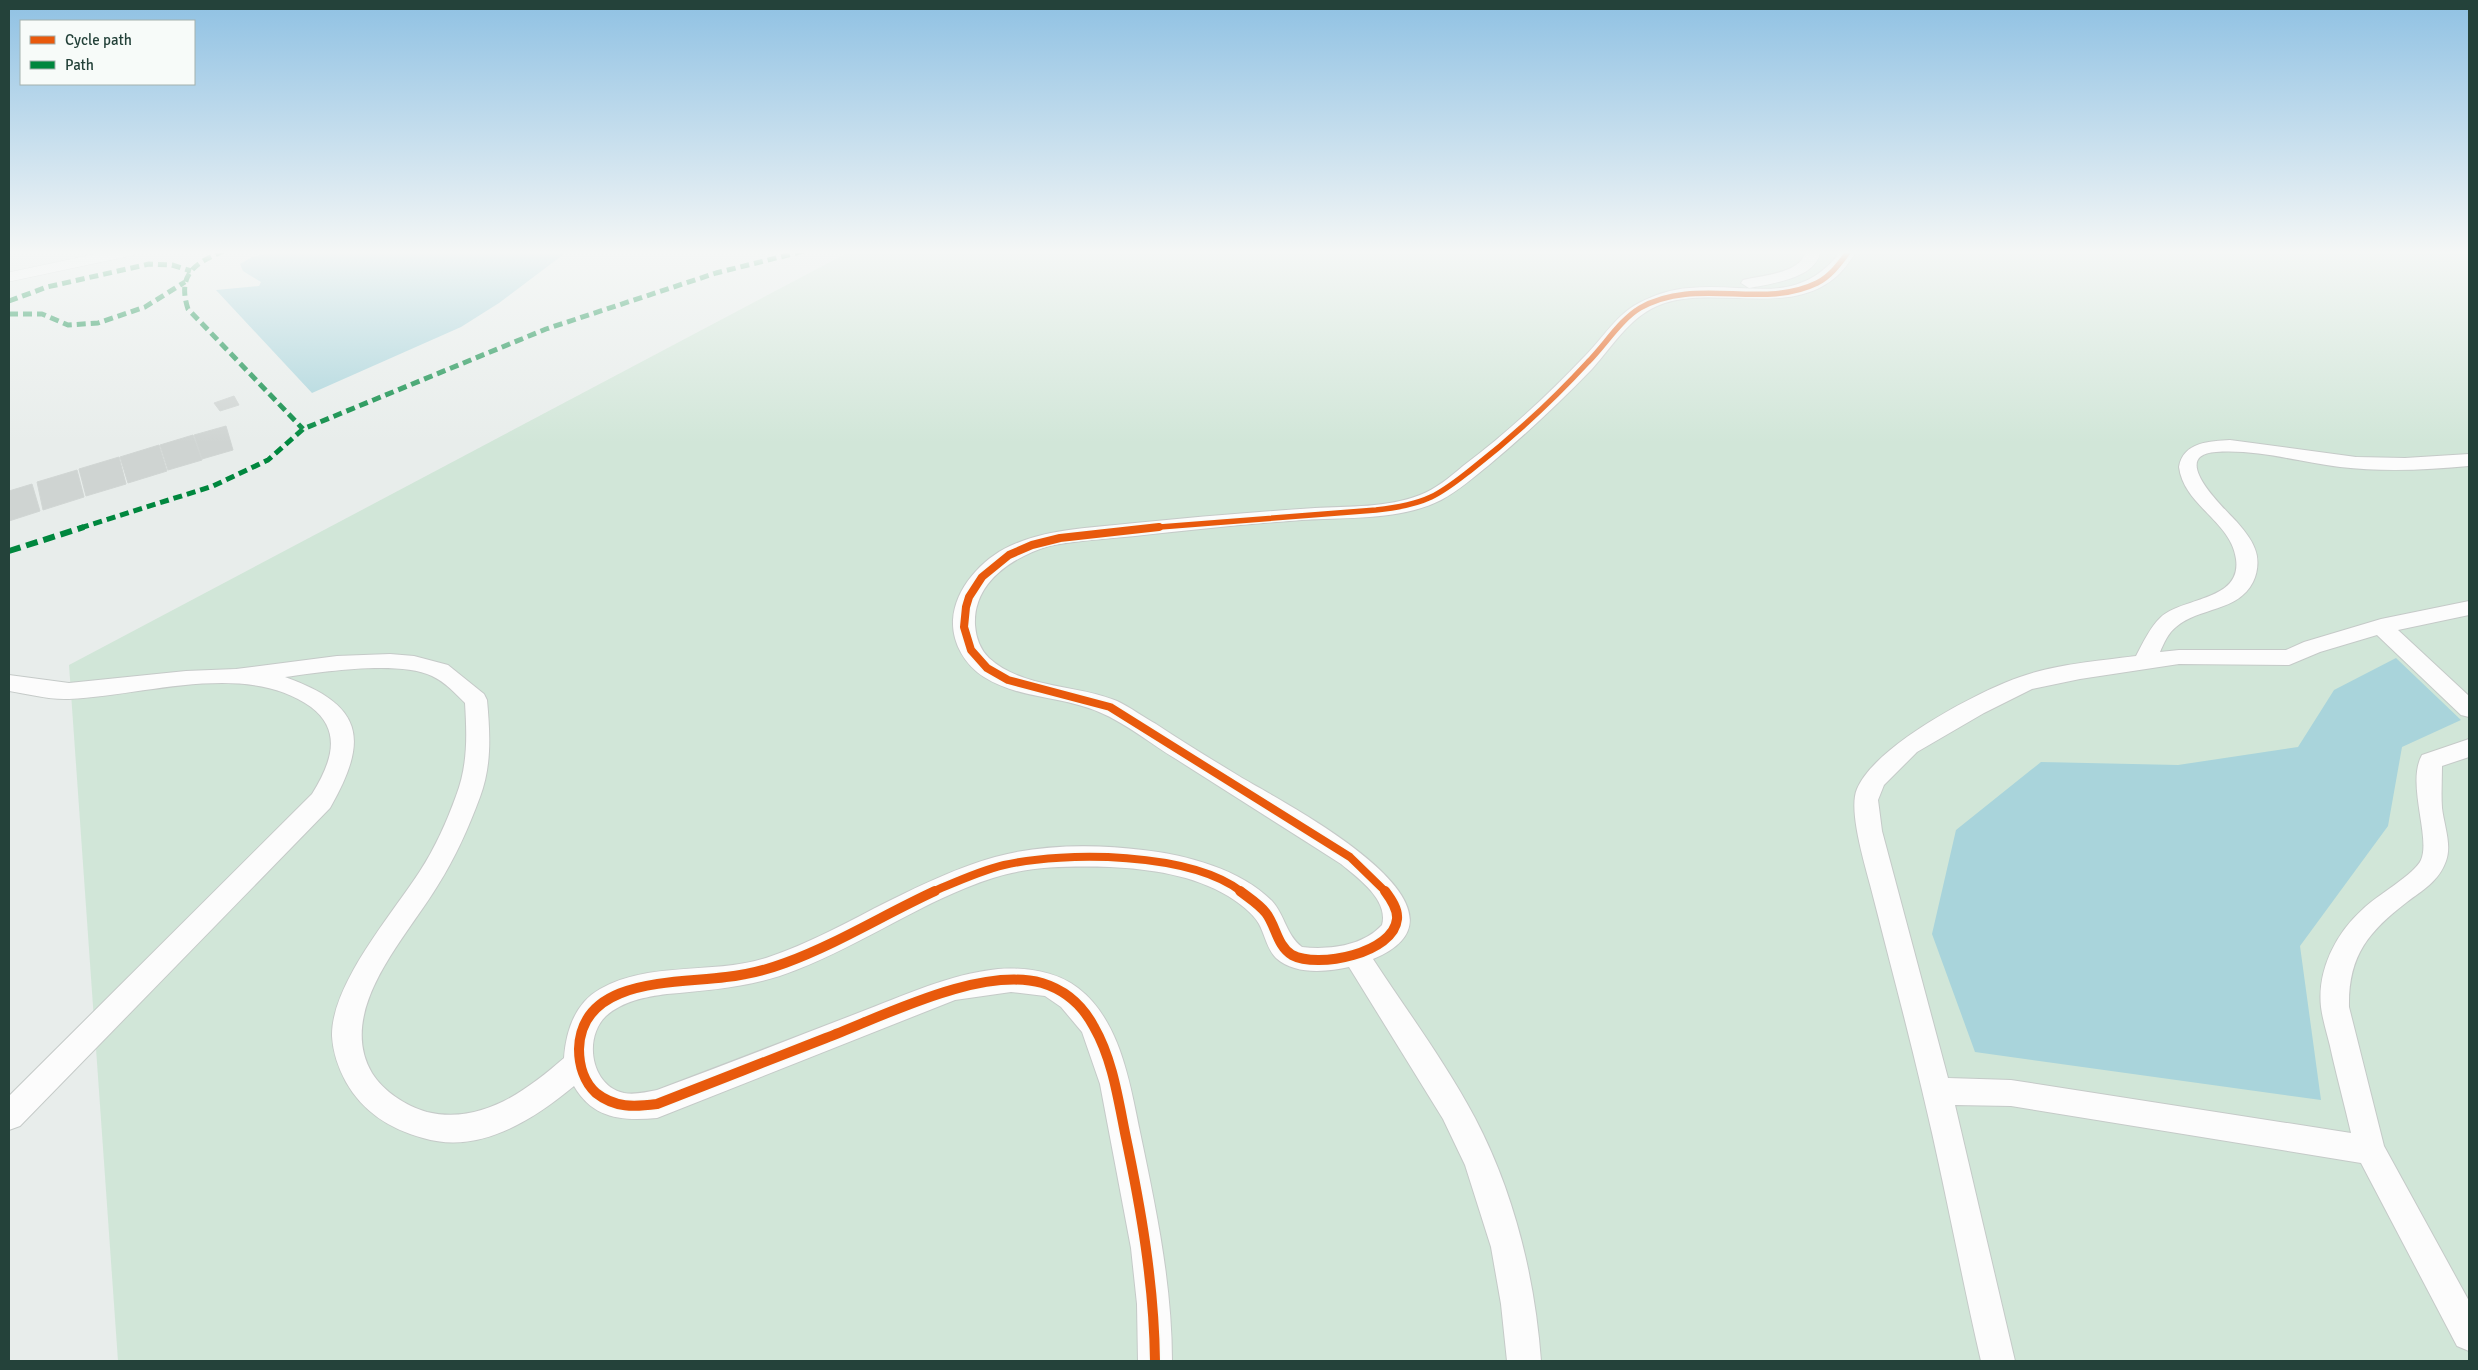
<svg xmlns="http://www.w3.org/2000/svg" width="2478" height="1370" font-family="Signika,sans-serif">
	<rect width="100%" height="100%" fill="#e8edeb"/>
	<path fill="#d1e6d8" d="M851,251H2469V1361H118L69,665Z"/>
	<path fill="#a9d4db" d="M282,251H568L499,303L461,327L312,393L216,290L259,286L261,282L243,271L240,264L252,257Z
		M2396,658L2461,720L2402,747L2388,826L2300,946L2321,1100L1975,1052L1932,934L1956,830L2041,762L2178,765L2298,747L2334,690Z"/>
	<path fill="#cfd4d2" stroke="#d1d6d4" d="M234,396L239,405L220,411L214,403Z
		M226,426L233,450L202,459L194,435Z
		M193,435L202,460L168,470L160,445Z
		M159,445L167,471L128,483L120,457Z
		M119,457L126,484L86,496L79,469Z
		M77,470L84,497L43,510L37,482Z
		M32,484L40,511L9,521V491Z"/>
	<g fill="none" stroke-linecap="round" stroke-linejoin="round">
		<g stroke="#c5cac8" stroke-width="10">
			<path id="service" d="M9,277L131,251"/>
		</g>
		<g stroke="#c5cac8" stroke-width="2">
			<path id="minor" d="M1806,251H1820C1818,278 1770,284 1749,288L1741,283L1743,280C1762,275 1801,274 1806,251Z
				M1841,251H1857C1852,258 1846,267 1840,273C1792,321 1714,282 1657,306C1629,318 1612,347 1592,369C1559,403 1525,435 1489,465C1474,477 1458,491 1441,500C1400,521 1347,517 1302,520C1246,524 1190,530 1135,536C1106,539 1077,540 1049,546C1013,557 973,582 975,625C976,638 980,649 989,658C1023,689 1077,684 1117,701C1130,707 1143,717 1156,724C1183,742 1211,759 1239,776C1278,800 1495,909 1373,959C1407,1011 1446,1063 1475,1118C1514,1192 1535,1278 1541,1361H1507L1501,1304L1491,1247L1465,1165L1443,1119L1349,967C1327,972 1294,975 1276,958C1267,949 1265,935 1259,924C1253,913 1239,903 1228,896C1193,875 1150,869 1110,867C1072,866 1029,866 993,878C924,900 864,944 796,970C754,987 712,990 667,994C645,997 623,1001 606,1016C583,1038 591,1086 624,1093C635,1095 646,1092 657,1090C724,1065 791,1039 858,1013C903,996 949,974 998,969C1025,967 1056,971 1078,988C1120,1020 1130,1083 1140,1132C1156,1208 1172,1284 1172,1361H1138L1137,1304L1131,1248L1100,1084L1082,1032L1061,1007L1045,996L1011,992L955,1000L657,1118C622,1121 593,1119 574,1086C533,1120 479,1155 423,1138C390,1129 363,1112 346,1082C338,1067 333,1053 332,1036C331,984 393,913 420,871C435,848 447,821 456,796C468,765 467,735 465,703C455,693 445,682 432,676C398,660 322,672 285,677C363,705 370,738 330,808L20,1126L9,1130V1096L312,794C330,765 344,732 311,707C246,660 143,696 69,699C49,700 29,694 9,691V675L69,683L186,671L236,669L337,656L390,654L414,656L448,665L484,694L487,700C490,733 492,765 480,797C469,827 455,858 438,885C407,937 335,1010 372,1073C383,1091 406,1106 427,1112C481,1125 526,1091 564,1058C566,1031 575,1003 600,989C650,961 712,975 766,958C809,944 849,921 889,901C923,884 959,867 995,857C1042,844 1096,844 1143,850C1187,855 1240,869 1272,901C1285,915 1286,935 1302,947C1329,950 1363,946 1382,925C1389,900 1358,878 1341,864C1286,829 1231,794 1176,759C1151,744 1126,723 1099,712C1062,696 1019,699 984,677C965,665 952,643 953,620C955,588 982,559 1010,546C1049,528 1093,528 1135,523C1195,517 1255,512 1315,508C1349,506 1387,508 1420,495C1436,489 1450,477 1463,466C1507,433 1548,395 1586,355C1603,338 1617,314 1639,303C1654,295 1672,289 1689,288C1750,282 1798,308 1841,251Z
				M2230,440L2356,457L2405,458L2469,454V466C2427,470 2383,472 2340,467C2299,462 2258,449 2216,452C2167,455 2225,509 2236,521C2243,529 2251,538 2255,549C2259,559 2258,572 2253,582C2238,612 2199,607 2176,627C2168,633 2164,643 2160,652L2179,650H2286L2304,642L2381,619L2469,601V615L2398,630L2469,696V717L2461,715L2377,635L2320,652L2289,665L2179,664L2080,679L2032,689L1984,713L1917,752L1884,785L1878,800L1882,831L1948,1078L2011,1080L2351,1133C2345,1107 2338,1081 2332,1055C2329,1039 2323,1023 2321,1007C2317,970 2336,933 2363,909C2376,896 2415,874 2421,860C2431,838 2406,783 2422,755L2469,739V757L2442,766C2442,780 2441,794 2442,808C2444,825 2452,845 2446,861C2439,881 2423,890 2407,902C2368,932 2348,956 2349,1007L2384,1146L2469,1301V1351L2457,1346L2361,1163L2011,1106L1955,1105L2015,1361H1981C1960,1271 1944,1180 1922,1090C1907,1026 1890,963 1874,900C1868,874 1847,812 1857,789C1875,746 1976,692 2020,677C2056,664 2098,661 2136,656C2143,643 2150,627 2161,617C2183,597 2242,601 2236,559C2231,521 2184,506 2179,467C2183,442 2210,441 2230,440Z"/>
		</g>
		<use href="#service" stroke="#fcfcfc" stroke-width="9"/>
		<use href="#minor" fill="#fcfcfc" fill-rule="evenodd"/>
		<path stroke="#00873e" stroke-width="5" stroke-dasharray="9 5" stroke-linecap="butt" d="M224,251C194,263 177,275 188,309L303,429
			M9,301L47,287L149,264L172,265L191,271
			M9,314H42L68,325L98,323L145,307L185,282
			M80,528L213,486L268,460L303,429L546,329L716,273L804,251"/>
		<path stroke="#00873e" stroke-width="6" stroke-dasharray="12 6" stroke-linecap="butt" d="M9,551L84,527"/>
		<g stroke="#f7fbf9" stroke-width="8">
			<path id="cycleway-far2" d="M1147,528L1376,510C1395,508 1414,505 1431,497C1446,490 1459,479 1472,469C1513,437 1552,401 1588,362C1605,345 1620,320 1640,308C1696,276 1762,310 1817,283C1831,276 1840,263 1849,251"/>
		</g>
		<g stroke="#f7fbf9" stroke-width="11">
			<path id="cycleway-far1" d="M1159,527L1060,538L1032,545L1009,555L982,577L969,597L966,607L964,627L971,650L987,668L1008,680L1110,707L1350,857L1386,892
				M932,892C956,882 979,871 1004,865C1066,851 1190,852 1242,892"/>
		</g>
		<g stroke="#f7fbf9" stroke-width="13">
			<path id="cycleway" d="M935,891C885,914 837,944 785,963C766,970 747,975 726,977C676,984 581,977 579,1049C579,1065 584,1082 596,1093C615,1108 634,1107 657,1104C713,1082 770,1060 826,1038C884,1016 980,966 1042,983C1065,990 1083,1006 1094,1027C1112,1058 1118,1098 1125,1133C1141,1209 1154,1283 1155,1361
				M1240,891C1249,898 1259,904 1266,913C1276,926 1277,946 1292,955C1318,969 1394,953 1397,919C1398,909 1391,899 1385,891"/>
		</g>
		<use href="#cycleway-far2" stroke="#e8590c" stroke-width="5.5"/>
		<use href="#cycleway-far1" stroke="#e8590c" stroke-width="8"/>
		<use href="#cycleway" stroke="#e8590c" stroke-width="10"/>
	</g>
	<linearGradient id="sky" x2="0" y2="1"><stop stop-color="#8fc1e3"/><stop offset="0.57" stop-color="#f5f7f6"/><stop offset="1" stop-color="#f5f7f6" stop-opacity="0"/></linearGradient>
	<rect width="2478" height="443" fill="url(#sky)"/>
	<rect width="2478" height="1370" fill="none" stroke="#24423a" stroke-width="20"/>
	<rect x="20" y="20" width="175" height="65" fill="#f7fbf9" stroke="#a3b1ad"/>
	<rect x="30" y="36" width="25" height="8" fill="#e8590c" stroke="#a3b1ad"/>
	<text x="65" y="45" font-size="15" fill="#24423a">Cycle path</text>
	<rect x="30" y="61" width="25" height="8" fill="#00873e" stroke="#a3b1ad"/>
	<text x="65" y="70" font-size="15" fill="#24423a">Path</text>
</svg>
